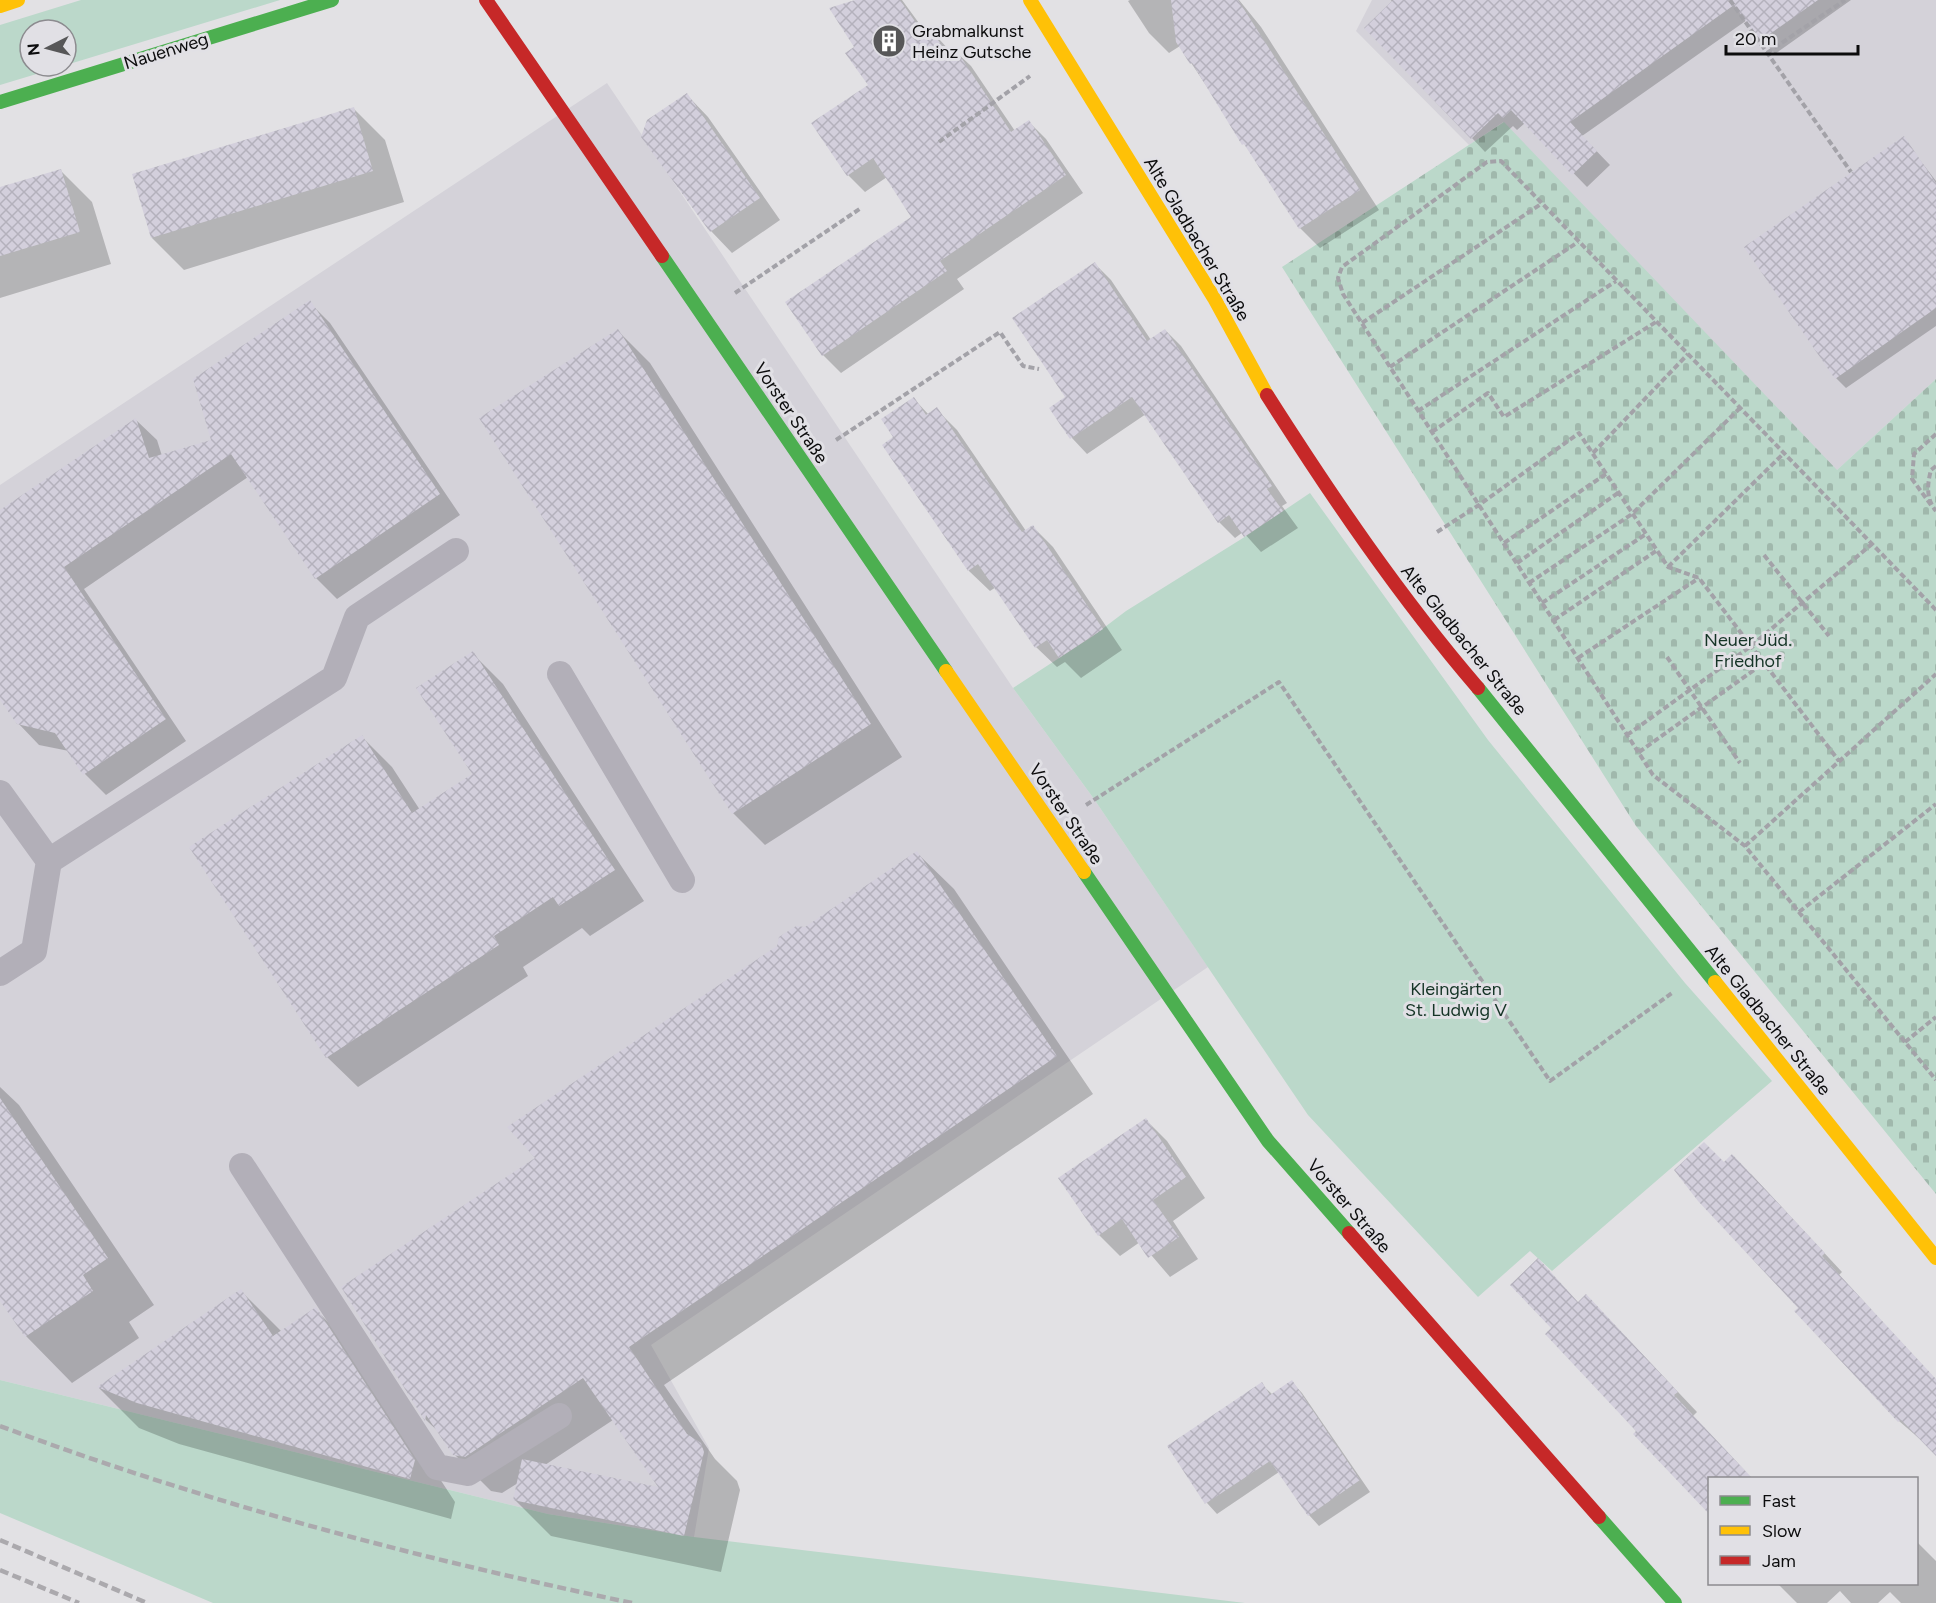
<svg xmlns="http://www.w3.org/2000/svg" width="1936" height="1603" font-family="Figtree,sans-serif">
	<defs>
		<pattern id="cemetery-stones" width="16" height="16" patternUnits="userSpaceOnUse" patternTransform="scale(1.5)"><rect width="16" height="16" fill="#bbd8ca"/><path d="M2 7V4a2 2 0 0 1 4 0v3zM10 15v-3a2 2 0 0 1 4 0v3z" fill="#a0b8ac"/></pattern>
		<pattern id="building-cross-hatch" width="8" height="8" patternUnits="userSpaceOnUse" patternTransform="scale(1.5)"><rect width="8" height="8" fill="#d3cfdc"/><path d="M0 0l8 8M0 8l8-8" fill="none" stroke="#b4b1bc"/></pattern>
	</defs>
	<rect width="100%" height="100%" fill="#e2e1e4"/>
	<path fill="#d4d2d9" d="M1372,0H1936V379L1836,471L1503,122L1469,145L1356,31Z
		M607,83L1013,688L1094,799L1208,967L651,1345L709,1448L694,1537L548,1514L0,1380V485Z"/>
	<path fill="#bbd8ca" d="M81,0H280L66,65V30H30V66H63L0,85V25Z
		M1310,493L1488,740L1685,983L1772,1081L1552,1271L1530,1251L1478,1297L1308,1115L1094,799L1013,688L1093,636L1126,611L1243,538Z
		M0,1380L548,1514L694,1537L1245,1603H213L0,1513Z"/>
	<path fill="url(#cemetery-stones)" d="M1504,122L1837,470L1936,379V1194L1636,826L1282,267Z"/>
	<path fill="#0003" fill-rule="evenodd" d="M860,0H902L924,30L928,27L950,51L953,49L971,66L1015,131L1029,122L1046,139L1083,193L957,279L964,289L841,373L823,355L787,303L913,218L887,177L865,192L848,175L870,86L856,47Z
		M1130,0H1239L1261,27L1379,210L1320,248L1300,228L1180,46L1169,53L1149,33L1128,1Z
		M1391,0H1851L1775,54L1747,20L1582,136L1610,165L1587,187L1525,123L1517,130L1513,126L1485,152L1472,138Z
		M687,95L708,117L780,220L732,253L711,231Z
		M353,108L385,140L404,202L184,270L152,238L134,175Z
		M1903,138L1936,181V326L1846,388L1836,378Z
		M60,170L92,202L111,264L0,298V189Z
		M1095,264L1111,280L1151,340L1165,330L1181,346L1287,503L1282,506L1298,528L1261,552L1243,532L1235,538L1219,522L1146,414L1087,454L1072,438L1051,408L1068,397Z
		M309,302L330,323L460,515L337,599L316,578L248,477L84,589L186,741L106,795L85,774L69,751L39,745L18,723L0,697V512L136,420L157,440L162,456L213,441Z
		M618,331L650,363L902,757L765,845L733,813Z
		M914,399L929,415L936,409L957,430L1026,531L1033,527L1053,547L1122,650L1081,678L1065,662L1057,667L1036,647L996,587L990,591L969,571L884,445L895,437Z
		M472,653L503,684L644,901L590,936L582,928L523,967L528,976L358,1087L327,1057L362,737L392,767L420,810L474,775Z
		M917,853L954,889L1093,1094L664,1385L715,1459L737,1481L740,1490L721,1572L551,1536L514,1499L518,1483L502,1493L491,1491L454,1454L442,1435L426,1420L343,1287L538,1158L805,928ZM613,1420L661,1489L545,1465Z
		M0,1087L19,1105L154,1305L129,1322L139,1338L72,1383L26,1336L0,1298Z
		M1146,1120L1167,1141L1205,1198L1173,1221L1198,1259L1170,1277L1140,1242L1120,1256L1099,1235Z
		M1724,1164L1751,1174L1842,1272L1839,1275L1936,1380V1453L1899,1421L1800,1308Z
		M241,1291L282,1332L315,1309L356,1350L455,1502L451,1519L179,1444L139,1428L99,1388Z
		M1579,1303L1606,1316L1697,1412L1693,1416L1638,1431Z
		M1292,1382L1302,1393L1370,1492L1319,1526L1309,1515L1279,1472L1217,1514L1207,1503L1169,1447L1261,1384L1273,1395Z
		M1916,1541L1936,1561V1603H1901L1890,1592L1878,1603H1851L1840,1591L1827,1603H1797L1778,1584H1916Z"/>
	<path fill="url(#building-cross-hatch)" d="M855,0H900L921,30L928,25L946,52L954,47L1011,132L1029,120L1066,175L940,261L947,271L822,356L785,302L911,217L873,158L847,176L811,123L868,85L845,53L854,47L829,8Z
		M1171,0H1238L1360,190L1299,229L1244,144L1242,145L1192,63L1190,64L1176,42Z
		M1393,0H1818L1760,41L1734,5L1570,122L1597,151L1572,175L1511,110L1503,118L1498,113L1471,139L1364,28Z
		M687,93L760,198L710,232L641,137L647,120Z
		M354,107L373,171L151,238L132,174Z
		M1904,136L1936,183V308L1835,379L1744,247Z
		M61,169L80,232L0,256V187Z
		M1095,262L1147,341L1165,329L1272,486L1267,489L1283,511L1244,537L1229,515L1218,523L1132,397L1070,439L1049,408L1065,397L1012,318Z
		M310,300L440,494L315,579L231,454L64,567L166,719L83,775L55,733L17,724L0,700V510L136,418L149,458L211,440L193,379Z
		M618,329L871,724L732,814L479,418Z
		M914,397L926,415L937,407L1022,532L1033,525L1103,629L1059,658L1047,640L1035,648L978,564L968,571L882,445L893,437L881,419Z
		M473,651L615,870L559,906L553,897L494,936L499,945L326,1058L189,847L362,735L412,813L472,774L416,688Z
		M917,851L1057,1056L629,1347L687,1434L701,1443L704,1452L684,1536L513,1500L522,1459L658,1487L583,1378L465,1457L453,1455L426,1415L425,1421L341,1287L535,1158L507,1127L777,946L779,937L796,926L805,927Z
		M0,1098L108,1258L83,1275L93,1291L25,1337L0,1301Z
		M1146,1118L1186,1177L1153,1200L1179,1237L1148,1258L1122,1219L1098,1236L1058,1178Z
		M1704,1142L1724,1162L1732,1154L1825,1253L1822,1256L1936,1379V1456L1901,1420L1898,1422L1794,1311L1798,1308L1698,1201L1674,1170Z
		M1538,1258L1578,1302L1586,1294L1678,1392L1674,1395L1753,1479H1710V1515L1633,1434L1636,1431L1545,1334L1551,1328L1510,1285Z
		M241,1289L273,1336L316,1307L415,1460L410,1479L137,1403L97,1387Z
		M1292,1380L1360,1480L1308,1516L1270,1461L1205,1504L1167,1446L1262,1382L1270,1395Z"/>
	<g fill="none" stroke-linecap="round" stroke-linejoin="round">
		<path stroke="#a3a2a8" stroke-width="4" stroke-dasharray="6 3" stroke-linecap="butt" d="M1730,0L1851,172
			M1767,53L1845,0
			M939,142L1030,76
			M735,293L861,208
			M1362,323L1541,204
			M1390,367L1578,242
			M1418,411L1616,281
			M1432,432L1488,393L1504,417L1656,322
			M836,440L1000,332L1023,366L1039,369
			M1593,453L1688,354
			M1936,466L1931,470C1927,485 1926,499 1936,511
			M1931,505L1912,479L1914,454L1936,434
			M1437,532L1479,505L1579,433L1668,567L1699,578L1839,761
			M1504,543L1606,474
			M1764,555L1829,636
			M1517,563L1618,493
			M1668,567L1784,453
			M1529,583L1632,514L1740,408
			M1542,603L1646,534
			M1936,610L1501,161L1487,162L1342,267L1338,278L1343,294L1653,775L1745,846L1936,1080
			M1554,620L1656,551
			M1667,657L1740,763
			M1578,658L1699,578
			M1627,735L1751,646L1872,544
			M1639,752L1764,663
			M1086,805L1279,682L1550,1081L1672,993
			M1745,846L1936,674
			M1799,912L1936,804
			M1905,1042L1936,1017"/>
		<path stroke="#b2afb8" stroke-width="26" d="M560,674L682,880
			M0,793L49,861L34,951L0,973
			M49,861L334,678L357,617L456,551
			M242,1166L437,1467L468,1473L559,1416"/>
		<path stroke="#4caf50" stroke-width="14" d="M0,102L332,0
			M662,256L946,671
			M1478,688L1715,982
			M1084,872L1268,1141L1349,1233
			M1599,1517L1675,1603"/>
		<path stroke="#ffc107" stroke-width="14" d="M1030,0L1214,298L1267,395
			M0,6L18,0
			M946,671L1084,872
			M1715,982L1936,1258"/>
		<path stroke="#c62828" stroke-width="14" d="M486,0L662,256
			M1267,395C1332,497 1399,596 1478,688
			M1349,1233L1599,1517"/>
		<path stroke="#aba9ad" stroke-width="4.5" stroke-dasharray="9 4.5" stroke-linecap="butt" d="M0,1426C206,1503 417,1558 632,1603
			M0,1540L147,1603
			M0,1570L79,1603"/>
	</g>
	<defs>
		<g id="building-disc" transform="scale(1.725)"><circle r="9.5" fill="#575758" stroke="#e1e0e5"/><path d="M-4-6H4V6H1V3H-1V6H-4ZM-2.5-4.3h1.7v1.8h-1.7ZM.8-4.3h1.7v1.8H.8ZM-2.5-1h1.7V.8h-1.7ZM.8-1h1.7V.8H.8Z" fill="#fff"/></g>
	</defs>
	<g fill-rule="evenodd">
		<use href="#building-disc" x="889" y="41"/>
	</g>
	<g text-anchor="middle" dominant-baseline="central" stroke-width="6" stroke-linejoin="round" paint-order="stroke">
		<g font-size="18" fill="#0c0c0d" stroke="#e1e0e5" text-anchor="start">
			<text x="912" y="31">Grabmalkunst<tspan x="912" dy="21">Heinz Gutsche</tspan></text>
		</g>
		<g font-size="18" fill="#0c0c0d" stroke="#e1e0e5">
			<text transform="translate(166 51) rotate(-17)">Nauenweg</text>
			<text transform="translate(1197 239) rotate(59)">Alte Gladbacher Straße</text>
			<text transform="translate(791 413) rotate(56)">Vorster Straße</text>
			<text transform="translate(1464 640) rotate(51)">Alte Gladbacher Straße</text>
			<text transform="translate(1066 814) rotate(56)">Vorster Straße</text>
			<text transform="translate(1768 1020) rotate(51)">Alte Gladbacher Straße</text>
			<text transform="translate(1349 1206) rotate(49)">Vorster Straße</text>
		</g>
		<g font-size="18" fill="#153426" stroke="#e1e0e5">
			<text x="1748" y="640">Neuer Jüd.<tspan x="1748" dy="21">Friedhof</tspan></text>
			<text x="1456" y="989">Kleingärten<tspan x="1456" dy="21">St. Ludwig V</tspan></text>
		</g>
	</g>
	<rect x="1708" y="1477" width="210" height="108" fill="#e1e0e5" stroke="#8c8b8f" stroke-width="1.5"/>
	<rect x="1720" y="1496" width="30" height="9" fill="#4caf50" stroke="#8c8b8f" stroke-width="1.5"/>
	<text x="1762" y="1507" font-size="18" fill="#0c0c0d">Fast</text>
	<rect x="1720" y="1526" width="30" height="9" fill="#ffc107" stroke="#8c8b8f" stroke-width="1.5"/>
	<text x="1762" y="1537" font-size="18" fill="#0c0c0d">Slow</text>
	<rect x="1720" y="1556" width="30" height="9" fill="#c62828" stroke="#8c8b8f" stroke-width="1.5"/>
	<text x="1762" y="1567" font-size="18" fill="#0c0c0d">Jam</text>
	<g transform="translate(48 48) rotate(264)"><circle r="28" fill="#e1e0e5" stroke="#8c8b8f" stroke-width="1.5"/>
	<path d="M0-4.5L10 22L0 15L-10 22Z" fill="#575758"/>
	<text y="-9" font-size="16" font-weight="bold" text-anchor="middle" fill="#0c0c0d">N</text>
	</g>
	<path d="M1726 45v9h132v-9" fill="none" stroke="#0c0c0d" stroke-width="3"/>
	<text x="1735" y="45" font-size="18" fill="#0c0c0d" stroke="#e1e0e5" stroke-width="4.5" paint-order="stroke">20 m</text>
</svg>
